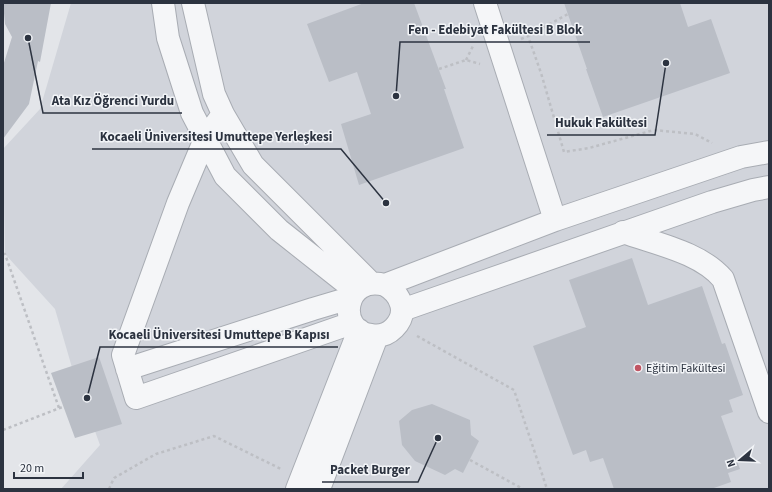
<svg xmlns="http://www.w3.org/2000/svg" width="772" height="492" font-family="'Source Sans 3',sans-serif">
	<rect width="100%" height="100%" fill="#e3e5e9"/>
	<path fill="#d1d4db" d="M71,3H769V489H61L100,445L73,371L55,309L5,254L3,149L40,109Z"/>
	<path fill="#babec6" d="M3,3H51L40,62L38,61L29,104L3,139V66L12,37L5,24Z
		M364,3H414L446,89H444L464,148L359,185L341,124L371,114L357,72L329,82L307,24Z
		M564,3H680L688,27L711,19L730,73L603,117L586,69H587Z
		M632,258L648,305L702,286L722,344L725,343L743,395L729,400L733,412L721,416L740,469L728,473L731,482L711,489H614L603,458L590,462L586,450L573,455L533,346L586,327L569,280Z
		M99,357L122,424L75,438L51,373Z
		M432,404L470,420L471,435L479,441L463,473L455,469L445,475L415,461L402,445L399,421L412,410Z"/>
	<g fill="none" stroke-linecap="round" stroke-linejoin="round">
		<g stroke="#a8acb3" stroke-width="24">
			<path id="minor" d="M163,3L168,38L192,113L225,176L279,230L356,291
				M193,3L214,94L223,114L253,165L371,283
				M485,3L555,220
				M223,114L205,139L178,203L123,355L136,398L352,323
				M623,232C656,244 700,252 723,279L769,412
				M385,285C401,294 409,313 394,328C388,334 380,337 371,335C336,331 344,274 385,285L555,220L741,157L769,152
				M402,310L712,202L753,190L769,187
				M127,369L313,309L350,298
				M297,489L359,330
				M319,489L377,336"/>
		</g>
		<path stroke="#bdbfc4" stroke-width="2.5" stroke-dasharray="3 3" stroke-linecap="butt" d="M528,36L568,14
			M521,39L528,36L541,73L564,152L589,148L654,130L695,134L712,143
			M466,60L474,44
			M439,69L466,60L480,64
			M3,254H5L59,408
			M417,336L514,390L547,489
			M3,430L65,406
			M470,460L523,489
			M109,489L114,478L156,454L214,436L281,469"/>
		<use href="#minor" stroke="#f5f6f8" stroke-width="22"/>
	</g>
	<circle fill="#c15563" stroke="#f2f4f7" stroke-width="1.5" cx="638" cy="368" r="4"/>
	<g text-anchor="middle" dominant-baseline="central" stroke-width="3" stroke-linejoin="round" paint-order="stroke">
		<g font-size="12" fill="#2c3340" stroke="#f2f4f7" text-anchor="start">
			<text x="646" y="368">Eğitim Fakültesi</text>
		</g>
	</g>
	<path fill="none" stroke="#2c3340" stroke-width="1.5" d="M396 96L400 42H590M28 38L43 113H182M666 63L655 135H547M386 203L341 149H92M87 398L100 347H338M438 438L418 482H322"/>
	<g fill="#2c3340" stroke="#f2f4f7" stroke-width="1.5">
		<circle cx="396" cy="96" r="4"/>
		<circle cx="28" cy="38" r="4"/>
		<circle cx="666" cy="63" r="4"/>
		<circle cx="386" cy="203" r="4"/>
		<circle cx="87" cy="398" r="4"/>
		<circle cx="438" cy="438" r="4"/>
	</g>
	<g font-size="13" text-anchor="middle" font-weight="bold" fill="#2c3340" stroke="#f2f4f7" stroke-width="3" stroke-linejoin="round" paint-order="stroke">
		<text x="495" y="34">Fen - Edebiyat Fakültesi B Blok</text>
		<text x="113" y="105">Ata Kız Öğrenci Yurdu</text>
		<text x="601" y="127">Hukuk Fakültesi</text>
		<text x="216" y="141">Kocaeli Üniversitesi Umuttepe Yerleşkesi</text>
		<text x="219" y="339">Kocaeli Üniversitesi Umuttepe B Kapısı</text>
		<text x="370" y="474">Packet Burger</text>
	</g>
	<rect width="772" height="492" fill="none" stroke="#2c3340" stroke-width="8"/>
	<g transform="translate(740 460) rotate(251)" stroke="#f2f4f7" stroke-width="3" paint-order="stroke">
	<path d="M0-3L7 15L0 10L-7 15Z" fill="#2c3340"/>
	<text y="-6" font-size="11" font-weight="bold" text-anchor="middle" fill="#2c3340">N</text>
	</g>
	<path d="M14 472v6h69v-6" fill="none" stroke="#2c3340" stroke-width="2"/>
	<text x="20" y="472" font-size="12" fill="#2c3340" stroke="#f2f4f7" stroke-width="3" paint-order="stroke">20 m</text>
</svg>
